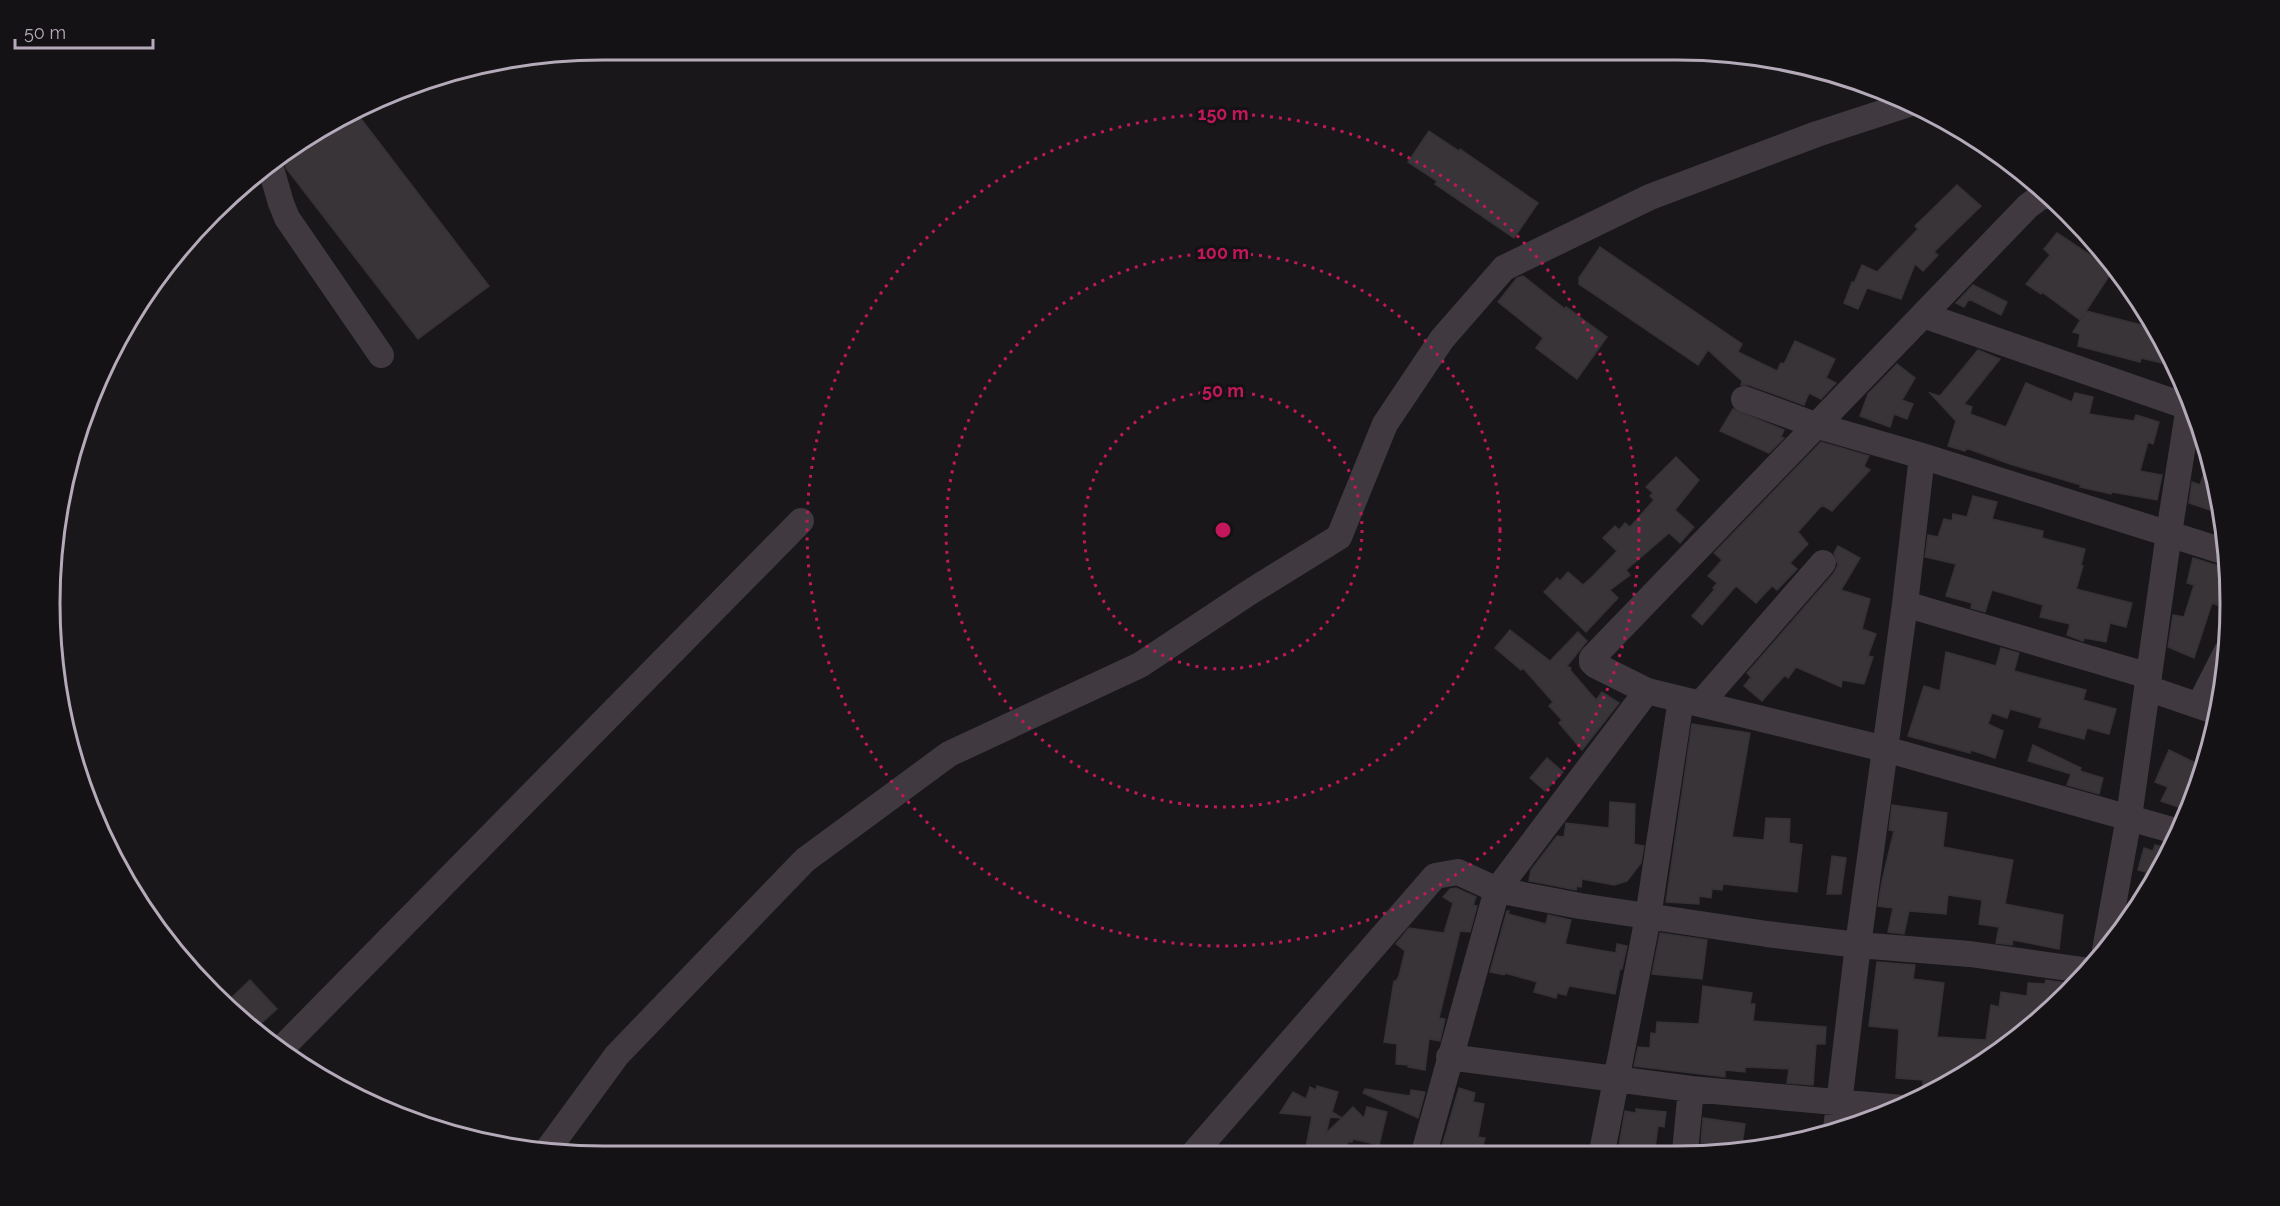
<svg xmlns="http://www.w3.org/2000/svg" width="2280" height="1206" font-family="Raleway,sans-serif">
	<rect width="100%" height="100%" fill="#191719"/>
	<path fill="#383438" stroke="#353135" stroke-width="1.5" fill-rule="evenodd" d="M358,115L489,286L418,339L286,168L285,162L320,135Z
		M1429,131L1459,151L1460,149L1538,203L1514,238L1435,184L1437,181L1408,162Z
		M1957,185L1981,206L1934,252L1938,255L1923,271L1915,264L1901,299L1867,288L1858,309L1844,303L1852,282L1854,283L1862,265L1877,272L1918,229L1915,226Z
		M2057,233L2113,270L2086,311L2157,329L2174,366L2141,358L2140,362L2078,346L2080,334L2073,332L2084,314L2080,320L2042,292L2041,294L2026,284L2050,255L2044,249Z
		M1600,247L1742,344L1738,352L1777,371L1781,363L1784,364L1795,341L1835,359L1826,378L1836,383L1821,399L1809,393L1804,405L1749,385H1741L1742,381L1708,350L1698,365L1579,284V278Z
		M1523,276L1565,309L1566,307L1607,337L1577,379L1536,348L1543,338L1498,302L1517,278Z
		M1973,285L2007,302L2001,315L1969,299L1964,307L1956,303Z
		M1978,350L2000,359L1964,404L1972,407L1970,414L2006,427L2026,383L2072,402L2075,393L2093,397L2089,414L2134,421L2136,415L2159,422L2153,444L2148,442L2140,471L2162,475L2157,500L2112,492L2111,494L2080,487L2081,485L2010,464L1966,448L1965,451L1948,446L1956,421L1930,393L1940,396Z
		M1897,364L1915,378L1902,400L1913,404L1907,419L1894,414L1890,427L1860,416L1868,394Z
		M1733,409L1784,430L1781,437L1784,438L1769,453L1720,431Z
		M1821,442L1869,456L1864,466L1870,470L1832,511L1822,505L1798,532L1808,544L1790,563L1797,569L1777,590L1772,586L1756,603L1736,586L1702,625L1692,616L1715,589L1713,588L1717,583L1708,576L1722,560L1714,553Z
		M1676,457L1699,480L1675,510L1694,527L1680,543L1669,533L1626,570L1630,575L1610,590L1618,598L1586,632L1544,592L1557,578L1560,581L1568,572L1583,585L1593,576L1617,551L1603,538L1615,526L1619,530L1625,523L1630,527L1654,500L1650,496L1653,493L1646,487Z
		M2209,459L2218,500L2222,514L2189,503L2192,482L2200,485Z
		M1973,496L1997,502L1992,519L2043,531L2042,538L2085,549L2081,565L2083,566L2076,589L2132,603L2126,627L2110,623L2106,642L2084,638L2083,641L2067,635L2070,624L2040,617L2043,605L1992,590L1985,612L1971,608L1972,603L1946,596L1956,564L1925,557L1928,535L1938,537L1944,519L1952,521L1953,514L1967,517Z
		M1838,546L1860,558L1841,590L1870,599L1862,629L1876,634L1868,656L1873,657L1864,684L1842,680L1841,687L1796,667L1788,678L1785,675L1762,701L1744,686L1751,677L1747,673L1834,573L1838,565L1834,553Z
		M2193,558L2222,567L2218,580L2227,583L2228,609L2212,603L2194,658L2168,647L2173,615L2184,617L2194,585L2187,583Z
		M1510,630L1550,661L1578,632L1587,641L1567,666L1571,668L1570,670L1596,700L1602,692L1619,703L1582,750L1559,723L1562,720L1549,706L1553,702L1545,693L1523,668L1521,670L1495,648Z
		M2001,648L2019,653L2014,671L2086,690L2083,700L2116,709L2109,734L2087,728L2084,739L2039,727L2042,718L2010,709L2007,718L1992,713L1988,724L2003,731L1995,758L1971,750L1970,753L1908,736L1924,686L1940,691L1946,652L1996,666Z
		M1692,724L1750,733L1732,837L1764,840L1766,818L1790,819L1789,843L1802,845L1797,892L1723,884L1722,890L1712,889L1711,898L1699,896V904L1666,902Z
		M2033,745L2081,768L2080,771L2103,778L2099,794L2067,785L2071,774L2028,761Z
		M2169,750L2204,767L2187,810L2161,801L2168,787L2155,782Z
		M1547,758L1563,772L1545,791L1530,778Z
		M1610,802L1635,804L1634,844L1644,846L1641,863L1627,881L1614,885L1582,879L1581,887L1577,886L1576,890L1529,881L1531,870L1557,836L1564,837L1566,823L1609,828Z
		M1892,805L1947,813L1943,847L2013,860L2005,904L2063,915L2059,949L2013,940L2012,945L1996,943L1999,927L1979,924L1982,900L1948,895L1946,914L1909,911L1904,934L1888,932L1893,908L1878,906L1882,881L1894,831L1889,830Z
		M2155,845L2172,850L2144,891L2141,890L2146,872L2138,870L2144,848L2153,851Z
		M1832,856L1846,858L1841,894H1827Z
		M1456,888L1476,897L1473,905L1477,906L1470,932L1460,931L1439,1018L1445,1019L1440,1041L1429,1039L1425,1070L1408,1067L1409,1065L1396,1064L1397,1044L1384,1042L1394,981H1396L1399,976L1405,951L1396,944L1409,928L1444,933L1453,903L1443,897L1450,889Z
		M1507,911H1509L1508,914L1546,924L1548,915L1571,920L1565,944L1616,953L1617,944L1627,946L1622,969H1620L1615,994L1569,986L1566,995L1557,993L1556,998L1534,992L1537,982L1505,973L1504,975L1490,972Z
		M1660,933L1707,940L1702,979L1652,974Z
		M1877,962L1915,965L1913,979L1944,983L1937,1037L1986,1040L1991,1005L1999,1007L2001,992L2027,996L2028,983L2045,984L2046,980L2075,984L1985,1063L1941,1086L1923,1085V1080L1896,1078L1899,1029L1869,1026Z
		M250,980L277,1009L257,1027L225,1004Z
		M1703,986L1752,993L1750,1004H1755L1753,1021L1826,1027L1825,1044H1816L1813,1085L1787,1083L1789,1069L1745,1067V1072L1725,1070V1077L1634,1066L1638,1047L1650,1048L1651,1033L1656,1034L1657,1022L1699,1024Z
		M1317,1086L1338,1092L1332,1112L1342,1118L1353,1107L1364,1118L1367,1107L1387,1112L1379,1145L1353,1139L1352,1142H1348L1345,1153H1322L1323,1150L1306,1147L1312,1116L1280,1113L1293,1092L1306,1099L1310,1087L1316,1090ZM1330,1117L1342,1118L1326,1133Z
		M1459,1088L1475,1093L1473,1102L1484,1104L1478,1137L1485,1138L1481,1153H1440Z
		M1365,1089L1410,1096L1411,1090L1425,1092L1418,1118L1363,1093Z
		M1636,1109L1666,1112L1664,1127L1658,1126L1655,1148L1648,1147L1647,1149L1619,1146L1625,1111L1636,1113Z
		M1703,1118L1745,1124L1741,1152H1717V1145L1701,1143Z"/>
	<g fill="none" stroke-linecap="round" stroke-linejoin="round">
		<path stroke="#403a40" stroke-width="26" d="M269,162L281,203L287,218L381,355
			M1923,315L2028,206L2043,195L2048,196
			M1744,399L1815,425L1922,456L2226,552
			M1905,604L2149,676
			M2147,688L2217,712
			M1647,691L1497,890L1580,906L1767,934L1858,945L1970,954L2090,971
			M1701,703L1823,563
			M2199,706L2227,651
			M2179,832L1885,749L1647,691L1595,665L1592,662V658L1923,315L2194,409
			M2105,950L2129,817L2169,533L2190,400
			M284,1046L801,521
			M1449,1057L1691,1089L1902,1108
			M1836,1129L1858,945L1905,604L1922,456
			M546,1152L617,1055L805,860L949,754L1140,665L1250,592L1339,537L1385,424L1442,339L1504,268L1650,197L1817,134L1912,103
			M1602,1152L1648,917L1681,699
			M1685,1152L1691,1089
			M1194,1153L1435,876L1458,872L1497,890L1424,1153"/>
	</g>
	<g fill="none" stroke="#c2185b" stroke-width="3" stroke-dasharray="3 6">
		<circle cx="1223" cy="530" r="139"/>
		<circle cx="1223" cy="530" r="277"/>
		<circle cx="1223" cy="530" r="416"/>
	</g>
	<path d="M0 0H2280V1206H0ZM603 60H1677A543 543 0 0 1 2220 603V603A543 543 0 0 1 1677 1146H603A543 543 0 0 1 60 603V603A543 543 0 0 1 603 60Z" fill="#141214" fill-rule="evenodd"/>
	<path fill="none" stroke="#b5aab9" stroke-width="3" d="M603 60H1677A543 543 0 0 1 2220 603V603A543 543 0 0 1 1677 1146H603A543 543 0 0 1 60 603V603A543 543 0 0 1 603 60Z"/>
	<circle cx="1223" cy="530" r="9" fill="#c2185b" stroke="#141214" stroke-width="3"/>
	<g font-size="18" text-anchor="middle" font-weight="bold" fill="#c2185b" stroke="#141214" stroke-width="6" stroke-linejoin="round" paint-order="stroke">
		<text x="1223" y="120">150 m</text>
		<text x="1223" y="259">100 m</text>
		<text x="1223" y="397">50 m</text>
	</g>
	<path d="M15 39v9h138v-9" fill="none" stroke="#b5aab9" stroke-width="3"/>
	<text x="24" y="39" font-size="18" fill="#b5aab9" stroke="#141214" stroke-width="4.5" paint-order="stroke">50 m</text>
</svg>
